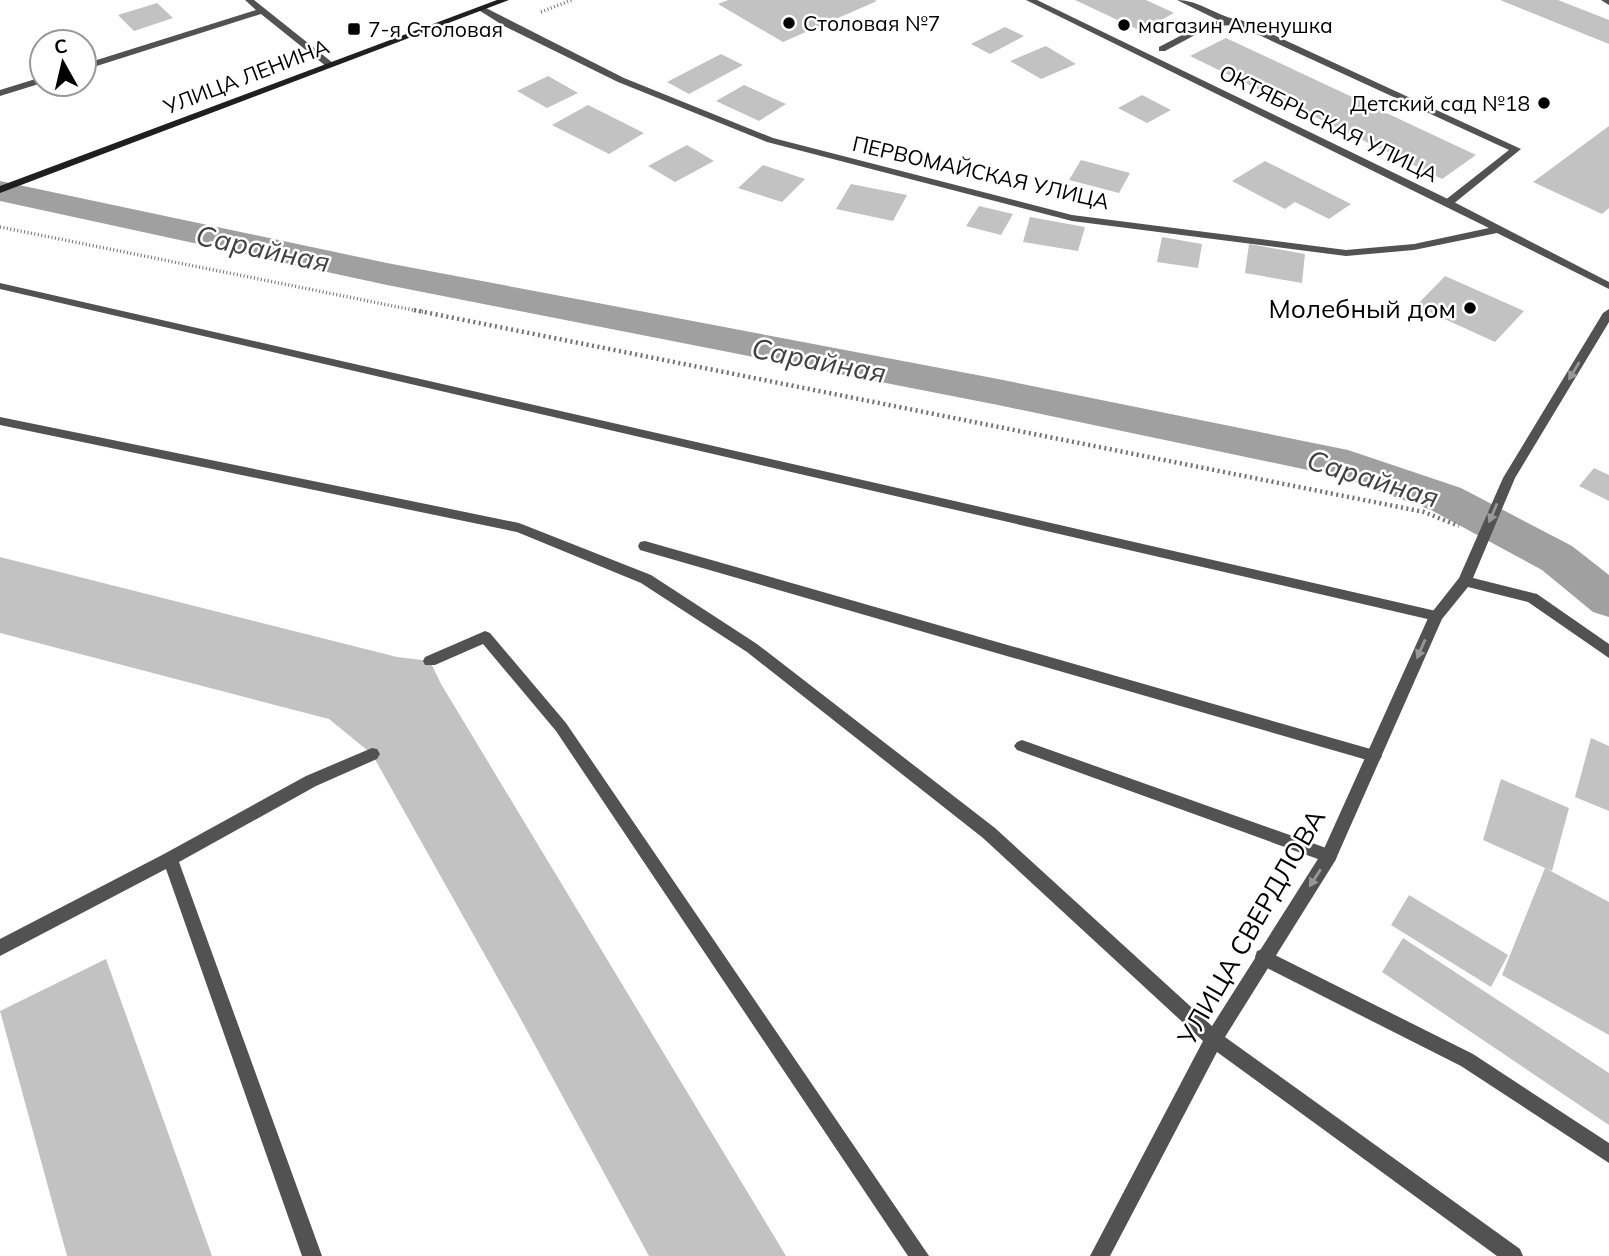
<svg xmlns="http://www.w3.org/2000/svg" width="1609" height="1256" font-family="Mulish,sans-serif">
	<rect width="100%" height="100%" fill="#fff"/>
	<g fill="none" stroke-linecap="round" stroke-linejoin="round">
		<path fill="#a0a0a0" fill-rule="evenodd" d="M0,181L387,263L998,379L1348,450L1461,488L1572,546L1609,575V617L1593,612L1542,570L1431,510L1341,477L998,405L387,285L0,201Z"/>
	</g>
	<path fill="#c2c2c2" d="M728,0H874L877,1L783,42L718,4Z
		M1075,0H1146L1174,13L1141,31Z
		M1500,0H1558L1609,20V44Z
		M157,3L173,18L134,31L118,15Z
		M1005,27L1024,36L990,54L971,44Z
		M1226,38L1476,155L1442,179L1190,56Z
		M1046,46L1076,64L1041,79L1010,61Z
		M721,54L743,65L689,94L667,82Z
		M548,76L578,93L547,108L517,91Z
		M744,85L786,104L759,121L716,101Z
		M1142,95L1171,110L1147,123L1118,108Z
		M588,105L644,133L609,154L552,125Z
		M1609,126V208L1602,214L1533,182Z
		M687,145L714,161L675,182L648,166Z
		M1081,160L1130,173L1119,193L1069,180Z
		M1265,161L1351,204L1329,219L1295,202L1285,209L1232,181Z
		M763,165L805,179L782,202L738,188Z
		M851,184L907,195L893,221L836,209Z
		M979,206L1013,214L1001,235L966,226Z
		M1030,217L1085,227L1078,251L1023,242Z
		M1162,237L1202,244L1198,268L1157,262Z
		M1249,244L1305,254L1302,283L1245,273Z
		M1445,276L1524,311L1495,342L1416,306Z
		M1594,468L1609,475V501L1579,486Z
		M0,557L397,657L430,661L441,684L786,1256H649L518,1014L372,754L329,719L0,633Z
		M1591,738L1609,746V811L1575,797Z
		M1501,779L1569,808L1552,871L1483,840Z
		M1545,868L1609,902V1035L1502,975Z
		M1409,895L1508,955L1491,987L1391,925Z
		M1403,938L1609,1073V1125L1382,972Z
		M106,959L212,1256H67L0,1011Z"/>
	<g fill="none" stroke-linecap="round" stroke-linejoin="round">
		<path stroke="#747474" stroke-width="3.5" stroke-dasharray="1 2.5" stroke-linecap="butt" d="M541,12L572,0
			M0,227L423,312"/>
		<path stroke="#747474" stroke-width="4.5" stroke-dasharray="2 3.5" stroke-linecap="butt" d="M414,310L1424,512L1459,526"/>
		<path fill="#525252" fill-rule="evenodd" d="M1177,0C1200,0 1219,18 1241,20L1521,149L1452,205H1444V201L1509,150L1237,25L1212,26L1165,51H1159V47L1207,22L1220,21Z
			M1601,0H1609V5Z
			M0,283L1436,611L1441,612L1443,616L1441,620L1436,621L0,289Z
			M645,541L1374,750L1379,751L1382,756L1379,761L1374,762L640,550L638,546L640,542Z
			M485,631L490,633L566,723L929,1256H908L556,731L483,644L435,665H425L423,661L425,657Z
			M1022,740L1329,849L1335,851L1337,856L1335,861L1329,863L1017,750L1014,746L1017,742Z
			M372,748L377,749L380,754L377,759L316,786L179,862L322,1256H302L166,869L0,956V939L164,854L306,776Z
			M1263,949L1473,1054L1609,1143V1163L1461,1066L1257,963L1255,957L1257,951Z"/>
		<path fill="#525252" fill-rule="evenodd" d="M245,0H254L333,63V67H327L261,14L84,70V64L256,10Z
			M1026,0H1037L1452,201L1609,282V289L1497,233L1414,250L1346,256L1072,221L767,142L618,82L504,26L477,9L484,7L624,78L773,138L1072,215L1346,250L1414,244L1489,228Z
			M42,77V83L0,96V90Z
			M1609,309V322L1515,478L1473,578L1537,594L1609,644V658L1528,602L1468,587L1442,619L1335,861L1225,1037L1520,1249L1523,1256H1497L1217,1052L1110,1256H1090L1203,1041L983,838L747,652L641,583L517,532L0,425V417L519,523L651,575L757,644L995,828L1212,1026L1323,851L1429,616L1459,578L1503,478L1603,313Z"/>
		<path fill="#1f1f1f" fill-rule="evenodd" d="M497,0H509L0,193V186Z"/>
	</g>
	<defs><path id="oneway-solid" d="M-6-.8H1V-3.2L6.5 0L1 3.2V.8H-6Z" transform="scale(1.75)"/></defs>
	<g fill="#979797">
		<use href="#oneway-solid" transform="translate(1574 371) rotate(121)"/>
		<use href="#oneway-solid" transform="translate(1493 513) rotate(113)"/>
		<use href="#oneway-solid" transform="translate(1421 649) rotate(114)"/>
		<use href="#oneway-solid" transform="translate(1315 878) rotate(123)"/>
	</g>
	<g fill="#000" stroke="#fff" stroke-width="2.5">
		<circle cx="789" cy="23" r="7"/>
		<circle cx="1124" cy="25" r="7"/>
		<rect x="347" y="22" width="14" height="14" rx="3.5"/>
		<circle cx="1544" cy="103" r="7"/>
		<circle cx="1470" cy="308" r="7"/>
	</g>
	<g text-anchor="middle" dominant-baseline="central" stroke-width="5" stroke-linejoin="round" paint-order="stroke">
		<g font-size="21" fill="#000" stroke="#fff" text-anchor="start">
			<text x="803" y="23">Столовая №7</text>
			<text x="1138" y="25">магазин Аленушка</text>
			<text x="368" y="29">7-я Столовая</text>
			<text x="1530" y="103" text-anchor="end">Детский сад №18</text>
		</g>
		<g font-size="21" fill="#000" stroke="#fff">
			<text transform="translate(246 76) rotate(-21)">УЛИЦА ЛЕНИНА</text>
			<text transform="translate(1329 123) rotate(26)">ОКТЯБРЬСКАЯ УЛИЦА</text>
			<text transform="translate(981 172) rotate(13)">ПЕРВОМАЙСКАЯ УЛИЦА</text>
		</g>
		<g font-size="26" fill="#000" stroke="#fff" text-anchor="end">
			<text x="1456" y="308">Молебный дом</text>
		</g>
		<g font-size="26" fill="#000" stroke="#fff">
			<text transform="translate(1251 927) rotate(-60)">УЛИЦА СВЕРДЛОВА</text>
		</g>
		<g font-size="28" font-style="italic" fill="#414141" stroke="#fff">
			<text transform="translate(263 248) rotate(12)">Сарайная</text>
			<text transform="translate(819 360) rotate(11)">Сарайная</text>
			<text transform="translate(1373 478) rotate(17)">Сарайная</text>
		</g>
	</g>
	<g transform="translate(63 63) rotate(352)"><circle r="33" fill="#ffffff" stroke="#999999" stroke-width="2"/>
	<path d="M0-5L12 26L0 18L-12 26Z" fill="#000000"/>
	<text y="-10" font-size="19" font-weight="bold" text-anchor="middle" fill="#000000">С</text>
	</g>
</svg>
